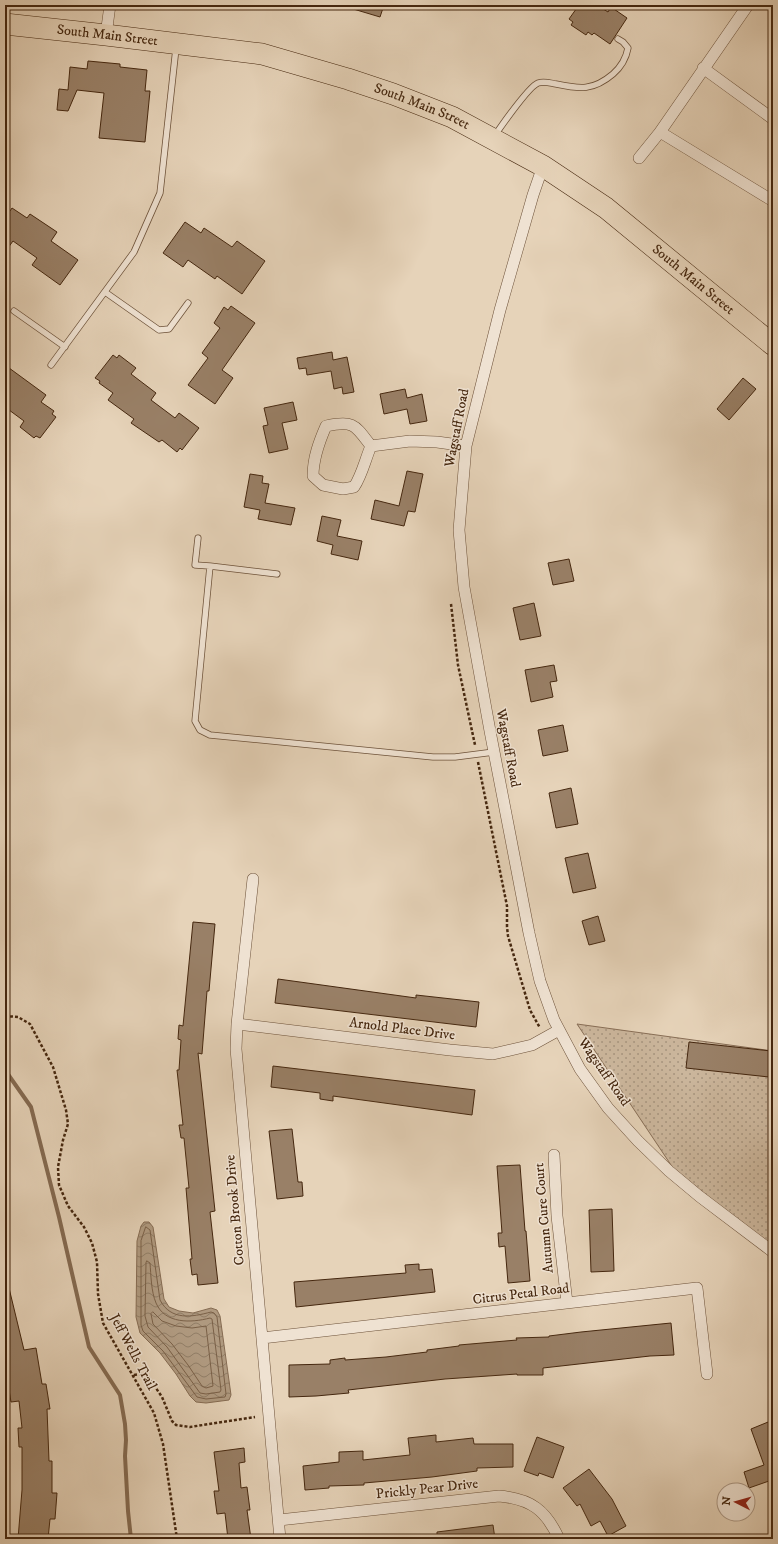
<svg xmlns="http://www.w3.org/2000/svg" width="778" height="1544" font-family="'IM FELL DW Pica',serif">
	<defs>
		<pattern id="grass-dots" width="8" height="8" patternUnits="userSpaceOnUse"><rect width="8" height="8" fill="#cbb69c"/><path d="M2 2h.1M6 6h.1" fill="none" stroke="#a7947e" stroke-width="1.8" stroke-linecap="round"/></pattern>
		<pattern id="water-waves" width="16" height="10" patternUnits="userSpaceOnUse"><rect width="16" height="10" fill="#af997f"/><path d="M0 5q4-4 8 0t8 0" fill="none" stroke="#907d66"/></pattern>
	</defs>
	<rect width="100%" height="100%" fill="#e6d3b9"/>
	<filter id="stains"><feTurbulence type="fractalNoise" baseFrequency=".005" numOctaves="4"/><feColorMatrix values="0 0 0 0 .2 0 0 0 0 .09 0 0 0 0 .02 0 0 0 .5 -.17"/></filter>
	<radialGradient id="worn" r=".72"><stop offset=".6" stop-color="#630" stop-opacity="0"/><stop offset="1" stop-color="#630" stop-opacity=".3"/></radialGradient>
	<path fill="url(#grass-dots)" stroke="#886e56" d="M577,1024L773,1051V1250L673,1168Z"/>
	<path fill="url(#water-waves)" stroke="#856b52" d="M144,1222H149L153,1227L164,1299L169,1307L179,1311L193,1313L211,1308L217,1310L220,1316L231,1395L229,1400L206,1403L196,1402L190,1396L176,1374L160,1353L140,1333L136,1317L137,1241L141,1226Z"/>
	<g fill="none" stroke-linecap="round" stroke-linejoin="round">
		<path stroke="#7a6047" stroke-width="1" d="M146,1227L150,1230L160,1300C171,1321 192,1317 211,1312L214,1313L217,1317L226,1394L225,1397L206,1399L197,1397L163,1351L143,1331L141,1325V1241Z
			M147,1261L150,1263C151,1275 151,1291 156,1303C165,1324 191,1323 210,1318L212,1319L221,1390L220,1392L206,1394L200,1393L167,1347L148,1327L145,1316L146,1263Z
			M153,1312L162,1321L176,1326L192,1328L206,1326L213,1386L206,1388L202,1386L188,1365L172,1344L153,1324L151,1314Z"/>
		<path stroke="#856b52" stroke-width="4" d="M5,1070L31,1107L59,1217L89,1347L120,1395L125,1424L126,1440L125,1456L128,1511L131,1539"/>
	</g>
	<path fill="#998067" stroke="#45270f" d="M351,5H384L380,17L350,8Z
		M579,5H597L608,12L611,7L627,18L610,44L594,33L592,35L588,32L586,35L571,25L573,22L569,19Z
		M88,61L120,64V67L147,70L145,91H150L145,142L99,138L104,93L77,90L68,111L57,110L59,89L68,90L70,67L87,69Z
		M5,207L10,211L12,208L27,218L30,214L57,232L51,241L78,260L60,285L32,265L37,258L13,241L5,252Z
		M185,222L201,233L204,228L232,247L237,241L265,261L242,294L217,276L215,279L188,260L183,267L163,253Z
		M231,306L255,323L222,370L233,378L215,404L188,385L208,358L202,353L220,328L214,323L224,307L228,310Z
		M332,352L333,360L347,357L354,392L343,394L342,387L334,389L331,371L307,375L306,368L299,369L297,358Z
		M113,355L117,358L119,355L136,368L131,374L156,393L151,400L175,418L179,413L199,428L182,450L180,448L177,452L162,440L159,442L131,423L134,419L108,400L113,393L99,383L100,381L95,378Z
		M5,365L46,395L41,402L54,411L52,414L56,417L40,438L36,436L34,438L20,427L24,421L5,407Z
		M743,378L756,389L729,420L717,409Z
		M405,389L407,398L422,394L427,421L410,424L407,409L384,414L380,394Z
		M293,402L297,420L282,423L288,449L269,453L263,426L268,425L264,408Z
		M407,471L423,474L415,512L408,511L404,526L371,519L375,500L399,506Z
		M250,474L263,476L262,483L269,484L265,503L295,508L291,525L258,519L260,510L244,507Z
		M322,516L341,520L337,536L362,541L358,560L331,554L333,545L317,541Z
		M569,559L574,581L553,585L548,563Z
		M534,603L541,636L520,640L513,608Z
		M554,665L557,681L550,682L553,697L531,702L525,670Z
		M563,725L568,751L543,756L538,730Z
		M571,788L578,824L556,828L549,793Z
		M588,853L596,888L573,893L565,858Z
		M598,916L605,941L589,945L582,921Z
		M193,922L215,924L209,991H207L202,1054L198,1053L215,1211L210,1212L218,1283L198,1285L197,1274L192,1275L190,1259H192L186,1188H189L184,1138H181L179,1125H183L177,1070H179L181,1040L178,1039L179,1025L183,1026Z
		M278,979L416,998V995L479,1002L476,1027L275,1003Z
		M689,1042L771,1051L769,1077L686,1068Z
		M273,1066L475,1090L472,1115L333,1096V1101L320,1099V1093L271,1087Z
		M292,1129L298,1182H302L303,1196L277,1199L269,1131Z
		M520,1165L525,1231H526L530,1281L508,1283L505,1246L499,1247L498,1233H502L497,1166Z
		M612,1209L614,1271L591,1272L589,1210Z
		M419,1264V1270L432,1269L435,1292L296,1307L294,1282L406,1273L405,1265Z
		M9,1288L24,1350L36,1348L42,1384H46L50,1409H47L49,1461H52V1493H57L55,1519H50L48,1539H18L22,1490V1447H19L18,1428H22L19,1401L11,1402L5,1365V1289Z
		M671,1323L674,1355L650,1356L543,1368V1375H517V1374L445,1379L348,1390L349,1393L316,1396L289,1397V1365L330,1364V1360L345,1358V1360L386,1357L427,1352V1350L459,1346V1345L517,1340L516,1338L549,1337V1336L581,1332Z
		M773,1420V1487H772L769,1481L749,1488L744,1472L764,1465L751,1429Z
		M436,1435V1442L473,1438L474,1444H513V1467L477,1468V1471L432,1477L364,1483V1485L329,1486V1488L305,1490L303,1466L339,1462V1452L363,1451V1460L410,1455L408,1438Z
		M537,1437L564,1447L553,1478L539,1473L538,1476L524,1471Z
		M244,1448L245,1462L239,1463L241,1488L247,1487L250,1510H247L251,1539H228L225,1513L217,1514L214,1491H219L214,1452Z
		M589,1469L612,1499L626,1526L608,1536L600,1521L591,1526L580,1504L577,1506L563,1488Z
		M493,1525L495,1539H437V1532Z"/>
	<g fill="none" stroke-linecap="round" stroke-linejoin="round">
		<g stroke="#6d523a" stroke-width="7">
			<path id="lane" d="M495,135C503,124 528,87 538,83C544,81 550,83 556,84C580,89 593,91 613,74C621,67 626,59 628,48L623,42L618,39
				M105,292L159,330L169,329L188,303
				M14,311L65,347
				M51,365L134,252L160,193L176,48
				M198,538L195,565L210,566
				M277,574L210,566L195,721L200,730L210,735L433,757H455L494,752"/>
		</g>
		<g stroke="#6d523a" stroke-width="12">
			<path id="street" d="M106,35L110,5
				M703,68L773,119
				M660,132L773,201
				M639,158L660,132L748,5
				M543,166L533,195L500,310L466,446L459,530L464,587L490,731L529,933L540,981L554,1020L580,1069L608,1108L638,1141L669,1171L699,1196L773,1252
				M371,446C365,460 362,475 354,487L343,489L323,485L313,476C313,458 319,442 326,426C354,420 355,425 371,446L410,441L437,442L466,446
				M253,879L237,1024L236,1049L280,1539
				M237,1024L450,1050L493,1054L532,1045L559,1030
				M554,1155L557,1216L567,1303
				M262,1338L697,1288L707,1374
				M279,1520L499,1496C531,1499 546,1510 559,1539"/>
		</g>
		<g stroke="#45270f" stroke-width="22">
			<g id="highway">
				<path id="s1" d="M5,24L106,35L262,54L348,79L393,94L452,117L543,166L606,208L773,345"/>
			</g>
		</g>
		<path stroke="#45270f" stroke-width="2.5" stroke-dasharray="3 2" stroke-linecap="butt" d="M451,604L458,665L475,745
			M478,762L507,906V927L508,936L530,1010L540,1028
			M5,1016L18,1017L30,1024L53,1067L66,1110L68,1124L63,1140L58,1167L59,1185L68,1206L84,1227L92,1243L97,1262L98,1294L103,1323L154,1413L163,1444L177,1539
			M134,1375L141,1374L147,1375L162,1397L172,1421L176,1425L190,1427L255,1417"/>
		<use href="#lane" stroke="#efe2d2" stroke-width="5.5"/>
		<use href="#street" stroke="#efe2d2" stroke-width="11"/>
		<use href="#highway" stroke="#e6d3b9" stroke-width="21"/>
	</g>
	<g text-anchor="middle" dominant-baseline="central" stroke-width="3" stroke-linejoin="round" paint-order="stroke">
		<g font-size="14" fill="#45270f" stroke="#efe2d2">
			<text stroke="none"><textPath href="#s1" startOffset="103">South Main Street</textPath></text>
			<text stroke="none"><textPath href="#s1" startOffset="427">South Main Street</textPath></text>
			<text stroke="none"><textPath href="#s1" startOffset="751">South Main Street</textPath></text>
			<text transform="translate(457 428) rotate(-79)">Wagstaff Road</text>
			<text transform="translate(508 748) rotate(79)">Wagstaff Road</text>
			<text transform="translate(402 1029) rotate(7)">Arnold Place Drive</text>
			<text transform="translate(604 1072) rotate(55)">Wagstaff Road</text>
			<text transform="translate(235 1210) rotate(-95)">Cotton Brook Drive</text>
			<text transform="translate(544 1218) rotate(-95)">Autumn Cure Court</text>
			<text transform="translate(521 1294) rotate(-7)">Citrus Petal Road</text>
			<text transform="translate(133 1352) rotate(62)">Jeff Wells Trail</text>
			<text transform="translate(427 1489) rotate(-6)">Prickly Pear Drive</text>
		</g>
	</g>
	<rect width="778" height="1544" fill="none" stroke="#e6d3b9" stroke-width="20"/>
	<rect x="6" y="6" width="766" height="1532" fill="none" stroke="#45270f" stroke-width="2"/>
	<rect x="10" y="10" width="758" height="1524" fill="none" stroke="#45270f"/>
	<g transform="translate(736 1502) rotate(276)"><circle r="19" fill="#efe2d2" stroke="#ab9784"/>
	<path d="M0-3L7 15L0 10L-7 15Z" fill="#8f2418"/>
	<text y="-6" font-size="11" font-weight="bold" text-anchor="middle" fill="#45270f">N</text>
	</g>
	<rect width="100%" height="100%" filter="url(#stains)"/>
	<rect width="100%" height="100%" fill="url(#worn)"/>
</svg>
